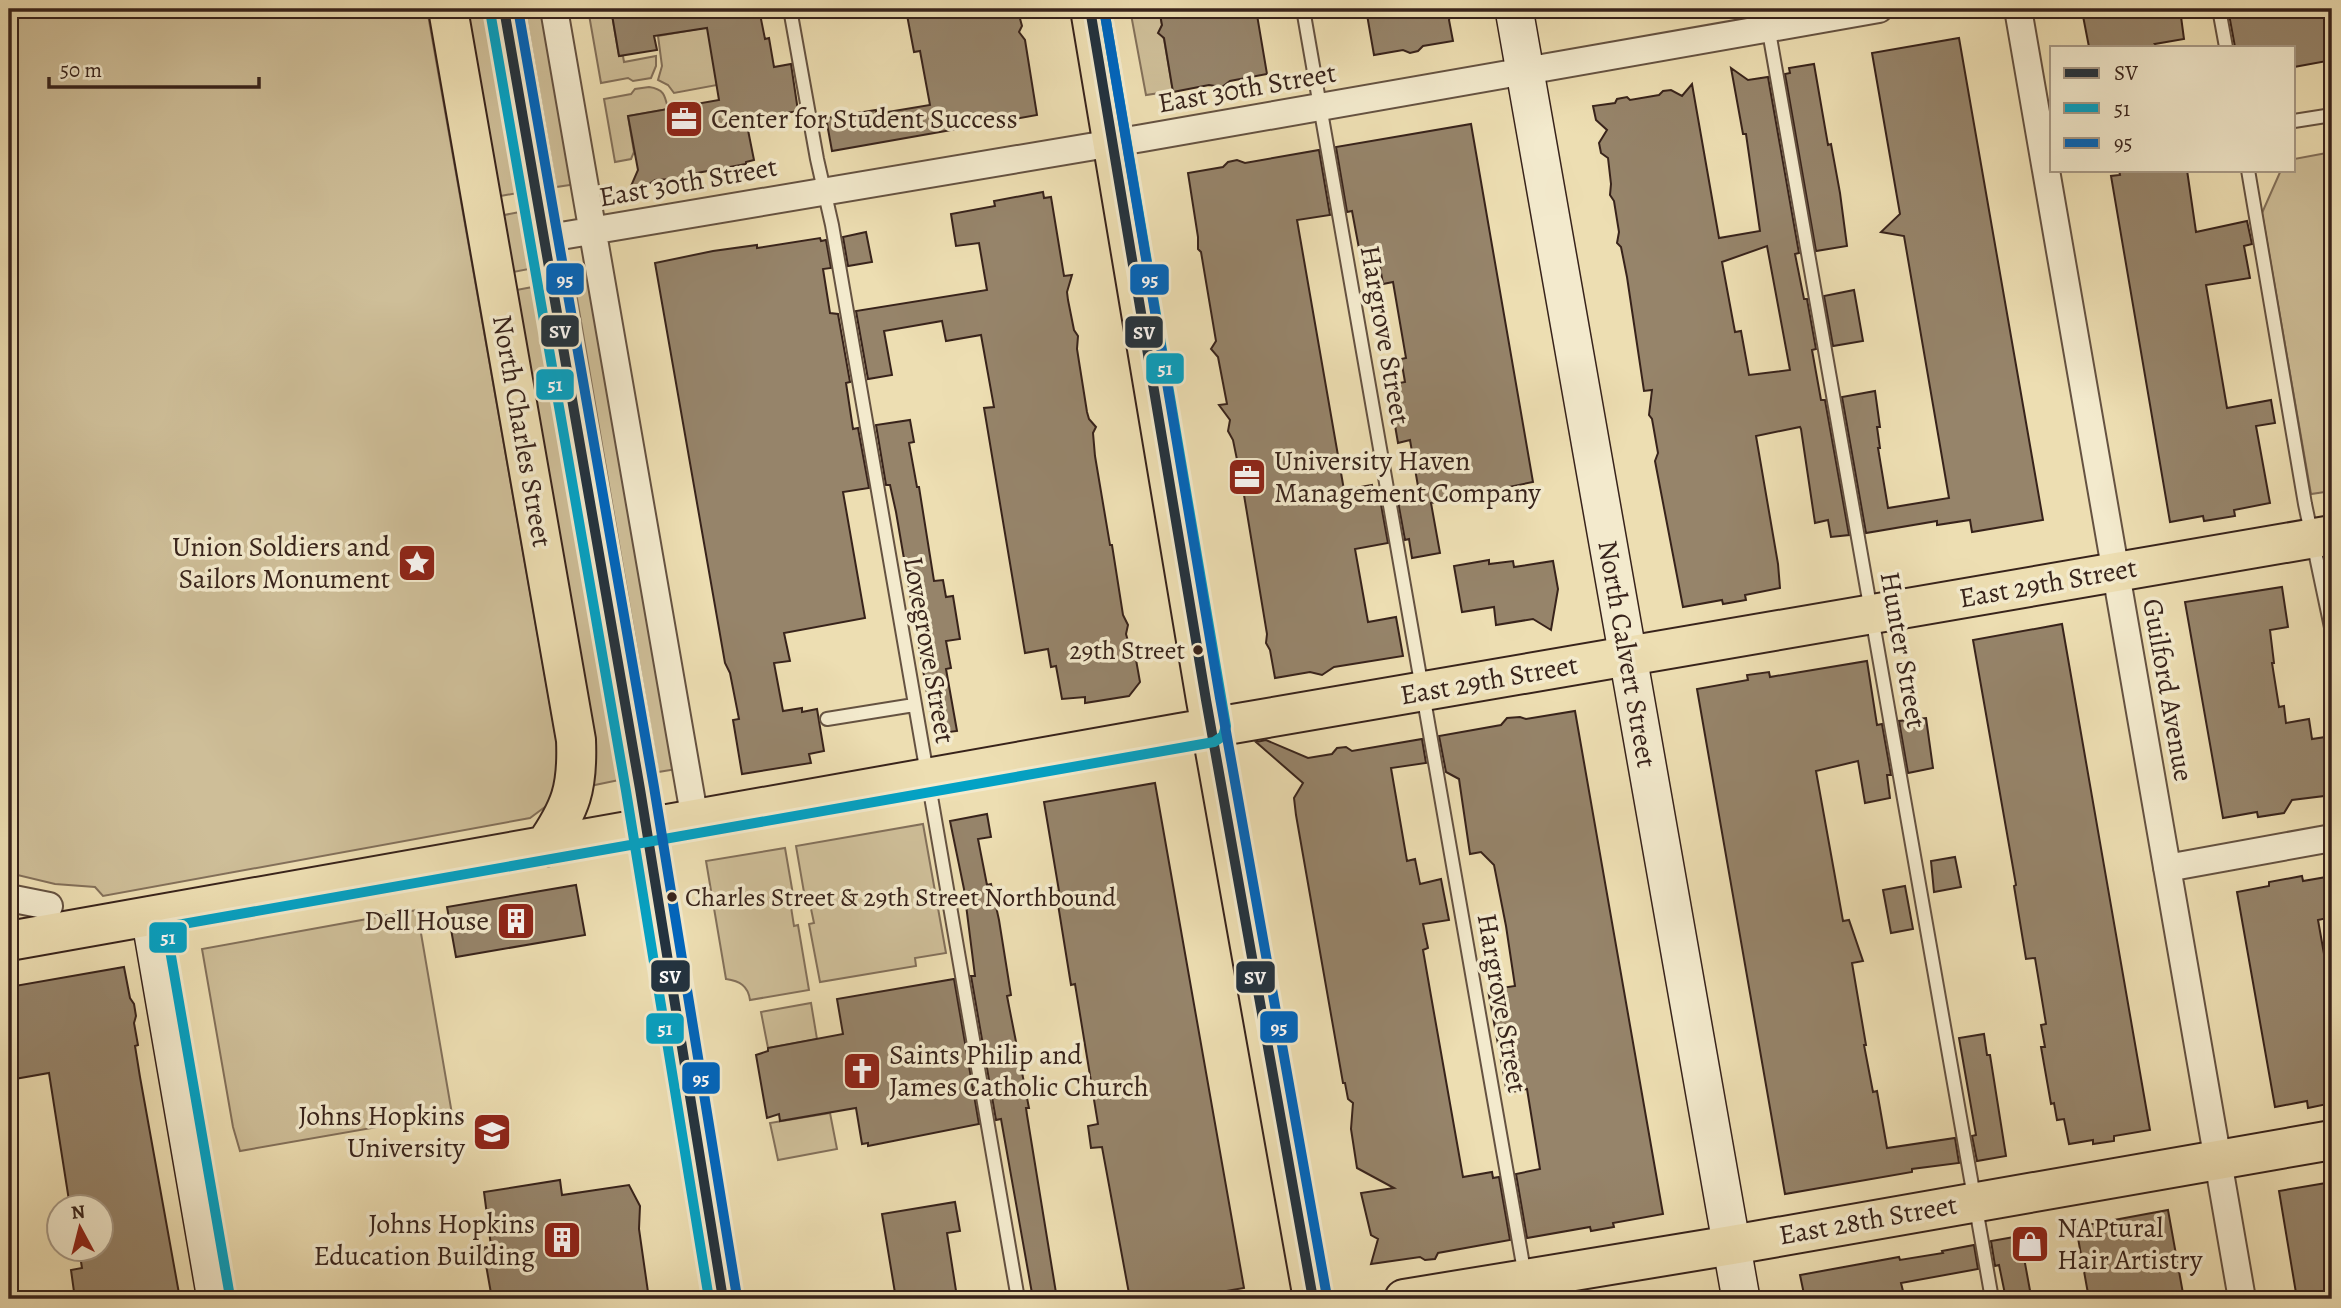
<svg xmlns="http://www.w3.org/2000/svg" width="2341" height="1308" font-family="Alegreya,serif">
	<rect width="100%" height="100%" fill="#eddeb2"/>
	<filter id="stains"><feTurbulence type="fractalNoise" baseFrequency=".00286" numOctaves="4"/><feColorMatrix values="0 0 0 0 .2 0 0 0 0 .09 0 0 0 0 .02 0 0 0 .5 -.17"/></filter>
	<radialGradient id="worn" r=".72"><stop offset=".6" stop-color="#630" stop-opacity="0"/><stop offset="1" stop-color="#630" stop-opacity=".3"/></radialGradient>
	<path fill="#cebe98" stroke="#83705a" stroke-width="2" d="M9,9H427L558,750L557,781L549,804L530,818L103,896L95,887L55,884L9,873Z
		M463,9H490L523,192L495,197Z
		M525,9H546L577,184L556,187Z
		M588,9H611L619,56H623L624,62L656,56V66L651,78L633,81L628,78L601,83Z
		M1130,9H1159L1162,25L1160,32L1164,39L1173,91L1146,95Z
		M709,27L717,85L674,93L668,85L658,80L662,66L658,36Z
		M649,87C664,89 665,95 668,109L628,116L634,152L631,159L615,162L604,99L631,94L635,89Z
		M2332,152V491L2311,494L2262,213L2281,170H2294V159Z
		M525,211L534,268L508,273L499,216Z
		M593,277L677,769L658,772L574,281Z
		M538,286L624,779L590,786L511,291Z
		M923,824L946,953L915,958L916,966L820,982L809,924L814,923L810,904H806L796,846Z
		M785,848L795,906L791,907L794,926L798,925L809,990L750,1000C748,986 740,981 726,979L706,861Z
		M417,910L452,1114L240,1151L233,1127L202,949Z
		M811,1003L817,1039L768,1048L761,1012Z
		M830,1113L837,1149L778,1160L770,1123Z"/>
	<path fill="#96846a" stroke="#38231b" stroke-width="2" fill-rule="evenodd" d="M611,9H759L765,39L769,38L774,67L791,64L798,111L746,120L754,160L746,162V164L697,173L690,178L655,180L624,202L638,170L628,116L719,100L707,28L654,36L657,50L619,56Z
		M936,9H1014L1019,15L1022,26L1019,32L1025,40L1037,115L832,151L826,118L876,110V114L930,105L920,51L914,52L907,15Z
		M1159,9H1256L1267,74L1230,81L1222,87L1209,85L1173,92L1164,38L1158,33L1162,25Z
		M1366,9H1452L1449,20L1453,41L1423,46L1418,51L1410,53L1403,50L1374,55Z
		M2128,9H2180L2184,39L2155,44L2158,47H2089L2083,16Z
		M2228,9H2332V52L2326,53L2327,61L2294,67V47H2235Z
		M1959,38L2043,520L1972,532L1970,520L1937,525V521L1866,533L1842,397L1875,391L1880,427H1877L1880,448H1878L1888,508L1949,498L1904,236L1881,232L1900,214L1872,53Z
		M1814,64L1828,145L1831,144L1840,193L1847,246L1816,251L1785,74L1790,73L1789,68Z
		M1731,68L1748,80L1768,77L1799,253L1795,254L1804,299H1807L1816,349L1812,350L1821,400H1825L1849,535L1831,537L1828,520L1815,523L1801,429L1800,427L1756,436L1778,564L1780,588L1745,595L1746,600L1723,604L1722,600L1683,607L1655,461L1658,453L1652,419L1649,415L1652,390L1644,391L1627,277L1621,247L1617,243L1619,232L1614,201L1610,195L1611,184L1608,158L1601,153L1599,143L1607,130L1596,120L1593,106L1615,103L1617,99L1627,97L1630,100L1659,95L1663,91L1671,90L1682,96L1692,84L1719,238L1760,231L1746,134H1743ZM1767,246L1790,370L1749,375L1741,331L1735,332L1722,262Z
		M1471,124L1533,482L1431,503L1440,553L1412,558L1409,539L1405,540L1397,496L1419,492L1410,440L1398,443L1391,402L1401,400L1399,383L1405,382L1401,359L1406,358L1393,282L1383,284L1380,267L1363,270L1352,211L1347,212L1336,147Z
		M1319,150L1330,215L1297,220L1344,490L1372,485L1375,500L1380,499L1388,543L1355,549L1368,622L1396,617L1403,656L1334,667L1322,675L1310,672L1275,678L1270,650L1266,643L1267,634L1243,489L1233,440L1228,431L1230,420L1219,405L1227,404L1218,357L1211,349L1216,341L1201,252L1198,249V237L1188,173L1223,167L1228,162L1237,160L1245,163Z
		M2119,170H2187L2196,232L2247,221L2252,244L2244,246L2250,278L2206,285L2227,408L2271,400L2275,423L2256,426L2270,503L2234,510L2235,516L2204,521L2203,516L2170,522L2111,176L2120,175Z
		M1043,192L1044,198L1051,197L1064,276L1072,275L1067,292L1068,300L1074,330L1078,336L1077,349L1087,412L1089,419L1096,427L1093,433L1095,456L1110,545H1112L1123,615L1128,625L1126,634L1131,652L1135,654L1140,682L1129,696L1085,703V697L1062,699L1056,666L1051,667L1048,649L1025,653L984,408L994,407L981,335L946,341L942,321L884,331L892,375L868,379L856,311L987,290L979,243L956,246L951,214L995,206L994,201Z
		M866,232L872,262L848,266L843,237Z
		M820,238L821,241L826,240L831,268L823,269L830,313L838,314L850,382L846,383L853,429L858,428L869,488L843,492L865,618L784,633L790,661L774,663L783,711L802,708V712L817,709L824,751L809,754L811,763L742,774L733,720L739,719L730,673L725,663L655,263L713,251L757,245V248Z
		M1854,290L1863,341L1833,346L1824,296Z
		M910,420L914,442L909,443L917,487H919L934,581L943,580L946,597L953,596L960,639L946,641L951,668L946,669L957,731L934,734L896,512L890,485H886L876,425Z
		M1489,560V564L1513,561L1514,567L1553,561L1558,589L1551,630L1533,619L1496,625L1494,607L1462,612L1454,566Z
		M2282,587L2288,627L2270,630L2274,663H2272L2279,707L2284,706L2286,723L2309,719L2312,739L2332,736V795L2292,800L2284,813L2258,817L2257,812L2223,818L2185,602Z
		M2062,624L2150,1130L2114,1136V1141L2093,1144V1140L2069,1144L2064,1119L2057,1120L2054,1103L2051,1104L2041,1047H2045L2041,1025L2046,1024L2035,958L2026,959L2014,886L2016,885L2012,862L1973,640Z
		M1867,661L1877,725L1882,724L1891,775H1887L1890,798L1865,803L1858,761L1816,771L1843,921L1849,920L1863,961L1852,963L1866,1045H1864L1873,1092L1877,1091L1887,1148L1955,1138L1959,1163L1912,1169V1172L1785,1194L1697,689L1748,680L1747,675L1769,672L1770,677Z
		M1575,711L1663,1214L1613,1223L1614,1227L1591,1231L1590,1227L1527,1238L1516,1174L1540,1169L1527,1089L1507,1093L1488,990L1515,986L1506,926L1494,865L1481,852L1470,854L1459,779L1446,772L1439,736L1501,725L1507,718L1520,717L1526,719Z
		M1926,718L1933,768L1908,773L1899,721Z
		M1422,739L1426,763L1391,768L1407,861L1415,859L1420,884L1441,879L1449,920L1423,924L1428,948L1423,950L1431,996L1463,1177L1492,1172L1493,1178L1499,1177L1510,1240L1438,1253L1435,1259L1425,1260L1420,1257L1371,1264L1378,1239L1371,1235L1361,1193L1394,1188L1357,1168L1351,1129L1353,1103L1348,1099L1345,1083H1343L1296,815L1294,798L1303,783L1256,742L1266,740L1308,758L1332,754L1337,748L1346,747L1352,751Z
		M1155,783L1244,1288L1179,1299H1130L1102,1147L1091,1148L1088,1126L1098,1124L1075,984L1071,985L1056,892L1059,891L1044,802Z
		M987,814L991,837L978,839L987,885L991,884L999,920L1011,995L1007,996L1029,1108H1026L1027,1115L1057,1299H1033L1001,1119L996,1120L971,976H975L964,889L950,821Z
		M1955,857L1961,887L1934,892L1931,861Z
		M2302,876L2303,881L2332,876V917L2318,920L2332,999V1103L2308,1108L2307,1101L2275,1107L2237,892L2269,886V882Z
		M576,885L585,935L456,957L447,907Z
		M1905,886L1913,929L1891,933L1883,890Z
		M124,967L130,998L134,1004L136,1016L134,1023L138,1045L135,1046L140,1077L180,1299H75L71,1270L82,1268L79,1249H102V1207H70L49,1073L9,1080V987Z
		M954,979L979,1124L868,1146V1143L862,1144L856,1108L780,1121L779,1114L767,1118L756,1055L768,1051V1048L843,1034L837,999Z
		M1984,1034L1987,1055H1990L2006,1156L1977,1161L1972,1136L1976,1135L1959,1038Z
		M560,1180L562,1195L629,1185L640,1206L639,1229L649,1299H492L483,1248L491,1246L484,1192Z
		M2332,1182V1299H2297L2279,1191Z
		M955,1202L960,1231L947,1233L957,1297L896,1299L882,1214Z
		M2168,1210L2184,1299H2089L2076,1227Z
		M2020,1236L2031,1296L2006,1299L1999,1265L1995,1266L1991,1241Z
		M1974,1245L1978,1269L1901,1283L1905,1299H1805L1800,1275L1899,1257L1900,1260L1943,1253L1942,1251Z"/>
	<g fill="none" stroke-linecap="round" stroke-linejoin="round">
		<g stroke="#655241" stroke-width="16">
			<path id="lane" d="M790,9L817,159L832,225L1018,1299
				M1303,9L1529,1299
				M1765,9L1992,1299
				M2219,9L2226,47
				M2294,121L2332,115
				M2248,170L2305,504L2332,632
				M827,719L914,705"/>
		</g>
		<g stroke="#655241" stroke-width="30">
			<path id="street" d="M554,9L695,820
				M2018,9L2242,1299
				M543,239L1143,138L1879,9
				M2167,868L2332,838
				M9,898L49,906"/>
		</g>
		<g stroke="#38231b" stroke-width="40">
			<path id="secondary" d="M1514,9L1741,1299
				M150,916L216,1299"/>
		</g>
		<g stroke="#38231b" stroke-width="42">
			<path id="primary" d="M448,9L576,740C578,788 571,808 544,847
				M504,9L640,789L723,1299
				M1090,9L1206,700L1313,1299
				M9,941L1180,733L2332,535
				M1404,1299L1732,1245L2332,1140"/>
		</g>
		<use href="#lane" stroke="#f3eacd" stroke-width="12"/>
		<use href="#street" stroke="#f3eacd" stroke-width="26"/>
		<use href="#secondary" stroke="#f3eacd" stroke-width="37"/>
		<use href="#primary" stroke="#eddeb2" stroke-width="38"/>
		<g stroke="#f3eacd" stroke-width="16">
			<path id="bus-1" d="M504,9L640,789L723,1299
				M1090,9L1206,700L1313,1299"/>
		</g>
		<g stroke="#f3eacd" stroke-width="16">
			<path id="bus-2" d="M490,11L626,791L709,1299
				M230,1297L166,927L1214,742L1223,736L1226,726L1104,9"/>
		</g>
		<g stroke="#f3eacd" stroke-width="16">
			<path id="bus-3" d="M518,9L654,787L737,1297
				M1104,9L1220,698L1327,1297"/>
		</g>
		<use href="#bus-1" stroke="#22323f" stroke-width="10"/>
		<use href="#bus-2" stroke="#03a2c5" stroke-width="10"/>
		<use href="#bus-3" stroke="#0065bd" stroke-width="10"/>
	</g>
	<defs>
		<g id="office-square" transform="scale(2.0125)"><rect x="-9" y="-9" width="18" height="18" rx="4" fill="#8f2418" stroke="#f3eacd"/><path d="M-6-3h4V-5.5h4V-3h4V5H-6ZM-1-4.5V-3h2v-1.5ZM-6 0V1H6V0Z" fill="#fff"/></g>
		<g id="sight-square" transform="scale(2.0125)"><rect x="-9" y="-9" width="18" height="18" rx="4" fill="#8f2418" stroke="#f3eacd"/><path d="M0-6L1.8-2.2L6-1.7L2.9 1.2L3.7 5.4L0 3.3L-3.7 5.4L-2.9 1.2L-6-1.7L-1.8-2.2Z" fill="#fff"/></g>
		<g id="building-square" transform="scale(2.0125)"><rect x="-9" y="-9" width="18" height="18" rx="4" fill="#8f2418" stroke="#f3eacd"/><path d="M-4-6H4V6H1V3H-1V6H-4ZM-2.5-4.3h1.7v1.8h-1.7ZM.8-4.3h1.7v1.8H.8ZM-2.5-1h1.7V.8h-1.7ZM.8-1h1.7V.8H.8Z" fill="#fff"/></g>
		<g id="church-square" transform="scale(2.0125)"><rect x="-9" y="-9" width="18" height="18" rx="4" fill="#8f2418" stroke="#f3eacd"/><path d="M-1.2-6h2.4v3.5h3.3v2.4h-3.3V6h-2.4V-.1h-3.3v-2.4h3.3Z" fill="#fff"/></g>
		<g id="university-square" transform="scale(2.0125)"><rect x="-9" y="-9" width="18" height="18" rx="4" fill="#8f2418" stroke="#f3eacd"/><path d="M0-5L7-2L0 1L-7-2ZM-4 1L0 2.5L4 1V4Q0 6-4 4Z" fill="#fff"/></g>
		<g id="shop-square" transform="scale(2.0125)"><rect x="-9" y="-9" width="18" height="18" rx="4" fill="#8f2418" stroke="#f3eacd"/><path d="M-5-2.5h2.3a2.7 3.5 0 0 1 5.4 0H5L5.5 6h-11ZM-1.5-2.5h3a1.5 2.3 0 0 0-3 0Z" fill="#fff"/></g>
	</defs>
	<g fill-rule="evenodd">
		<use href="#office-square" x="684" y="119"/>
		<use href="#office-square" x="1247" y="477"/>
		<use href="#sight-square" x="417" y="563"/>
		<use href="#building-square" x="516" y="921"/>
		<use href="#church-square" x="862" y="1071"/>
		<use href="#university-square" x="492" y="1132"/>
		<use href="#building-square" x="562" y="1240"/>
		<use href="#shop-square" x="2030" y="1244"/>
	</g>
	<g fill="#38231b" stroke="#f3eacd" stroke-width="2.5">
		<circle cx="1198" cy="650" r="6"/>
		<circle cx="672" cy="897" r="6"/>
	</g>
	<g text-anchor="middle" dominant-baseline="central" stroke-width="7" stroke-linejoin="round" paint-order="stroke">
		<g font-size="26" fill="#38231b" stroke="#f3eacd" text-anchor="end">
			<text x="1185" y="650">29th Street</text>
			<text x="685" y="897" text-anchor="start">Charles Street &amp; 29th Street Northbound</text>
		</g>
		<g font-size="28" fill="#38231b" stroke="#f3eacd">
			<text transform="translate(1247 88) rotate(-10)">East 30th Street</text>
			<text transform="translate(688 182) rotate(-10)">East 30th Street</text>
			<text transform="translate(1385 335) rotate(80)">Hargrove Street</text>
			<text transform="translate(522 431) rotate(80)">North Charles Street</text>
			<text transform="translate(2048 583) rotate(-10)">East 29th Street</text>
			<text transform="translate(929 650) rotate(80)">Lovegrove Street</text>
			<text transform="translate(1903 650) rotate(80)">Hunter Street</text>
			<text transform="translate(1627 654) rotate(80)">North Calvert Street</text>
			<text transform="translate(1489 680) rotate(-10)">East 29th Street</text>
			<text transform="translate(2168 690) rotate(80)">Guilford Avenue</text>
			<text transform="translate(1502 1003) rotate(80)">Hargrove Street</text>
			<text transform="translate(1868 1220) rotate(-10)">East 28th Street</text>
		</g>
		<g font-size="28" fill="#38231b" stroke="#f3eacd" text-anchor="start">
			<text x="711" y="119">Center for Student Success</text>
			<text x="1274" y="461">University Haven<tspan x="1274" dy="32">Management Company</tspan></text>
			<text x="390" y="547" text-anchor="end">Union Soldiers and<tspan x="390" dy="32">Sailors Monument</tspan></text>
			<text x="489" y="921" text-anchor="end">Dell House</text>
			<text x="889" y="1055">Saints Philip and<tspan x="889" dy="32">James Catholic Church</tspan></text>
			<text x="465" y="1116" text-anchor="end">Johns Hopkins<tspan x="465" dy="32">University</tspan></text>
			<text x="535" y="1224" text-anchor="end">Johns Hopkins<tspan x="535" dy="32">Education Building</tspan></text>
			<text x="2057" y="1228">NAPtural<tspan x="2057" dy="32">Hair Artistry</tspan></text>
		</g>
	</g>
	<g stroke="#f3eacd" stroke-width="2.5">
		<rect x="545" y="262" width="40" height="34" rx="7" fill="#0065bd"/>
		<rect x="1129" y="263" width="41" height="33" rx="7" fill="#0065bd"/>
		<rect x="540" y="314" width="40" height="34" rx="7" fill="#22323f"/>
		<rect x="1124" y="315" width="40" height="34" rx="7" fill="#22323f"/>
		<rect x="1145" y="352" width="40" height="33" rx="7" fill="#03a2c5"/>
		<rect x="535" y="368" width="40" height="33" rx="7" fill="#03a2c5"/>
		<rect x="148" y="921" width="40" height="33" rx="7" fill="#03a2c5"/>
		<rect x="650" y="959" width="41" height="34" rx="7" fill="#22323f"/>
		<rect x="1235" y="960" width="41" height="34" rx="7" fill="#22323f"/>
		<rect x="1259" y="1010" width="40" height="34" rx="7" fill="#0065bd"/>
		<rect x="645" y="1012" width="40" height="33" rx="7" fill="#03a2c5"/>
		<rect x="681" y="1061" width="40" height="34" rx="7" fill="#0065bd"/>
	</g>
	<g font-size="19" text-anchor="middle" font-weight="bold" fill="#fff">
		<text x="565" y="286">95</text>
		<text x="1150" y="286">95</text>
		<text x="560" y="338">SV</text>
		<text x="1144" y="339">SV</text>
		<text x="1165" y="375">51</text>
		<text x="555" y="391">51</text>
		<text x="168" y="944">51</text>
		<text x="670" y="983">SV</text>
		<text x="1255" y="984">SV</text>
		<text x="1279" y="1034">95</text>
		<text x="665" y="1035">51</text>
		<text x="701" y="1085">95</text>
	</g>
	<rect width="2341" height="1308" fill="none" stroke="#eddeb2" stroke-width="35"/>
	<rect x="10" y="10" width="2320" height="1287" fill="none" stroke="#38231b" stroke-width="3.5"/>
	<rect x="18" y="18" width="2306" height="1273" fill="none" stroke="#38231b" stroke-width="2"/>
	<rect x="2050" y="46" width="245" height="126" fill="#f3eacd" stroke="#a89a86" stroke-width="2"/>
	<rect x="2064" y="68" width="35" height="10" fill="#22323f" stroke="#a89a86" stroke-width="2"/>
	<text x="2114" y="80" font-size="21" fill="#38231b">SV</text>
	<rect x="2064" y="103" width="35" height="10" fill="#03a2c5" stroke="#a89a86" stroke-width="2"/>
	<text x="2114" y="116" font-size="21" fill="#38231b">51</text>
	<rect x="2064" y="138" width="35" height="10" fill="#0065bd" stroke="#a89a86" stroke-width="2"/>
	<text x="2114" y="150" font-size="21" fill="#38231b">95</text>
	<g transform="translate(80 1228) rotate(353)"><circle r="33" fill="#f3eacd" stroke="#a89a86" stroke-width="2"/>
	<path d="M0-5L12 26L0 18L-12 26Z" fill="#8f2418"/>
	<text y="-10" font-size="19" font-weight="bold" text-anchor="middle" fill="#38231b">N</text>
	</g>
	<path d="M49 77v10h210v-10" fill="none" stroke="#38231b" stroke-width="3.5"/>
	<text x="60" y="77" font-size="21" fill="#38231b" stroke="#f3eacd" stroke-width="5" paint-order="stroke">50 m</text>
	<rect width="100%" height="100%" filter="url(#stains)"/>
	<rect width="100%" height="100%" fill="url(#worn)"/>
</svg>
